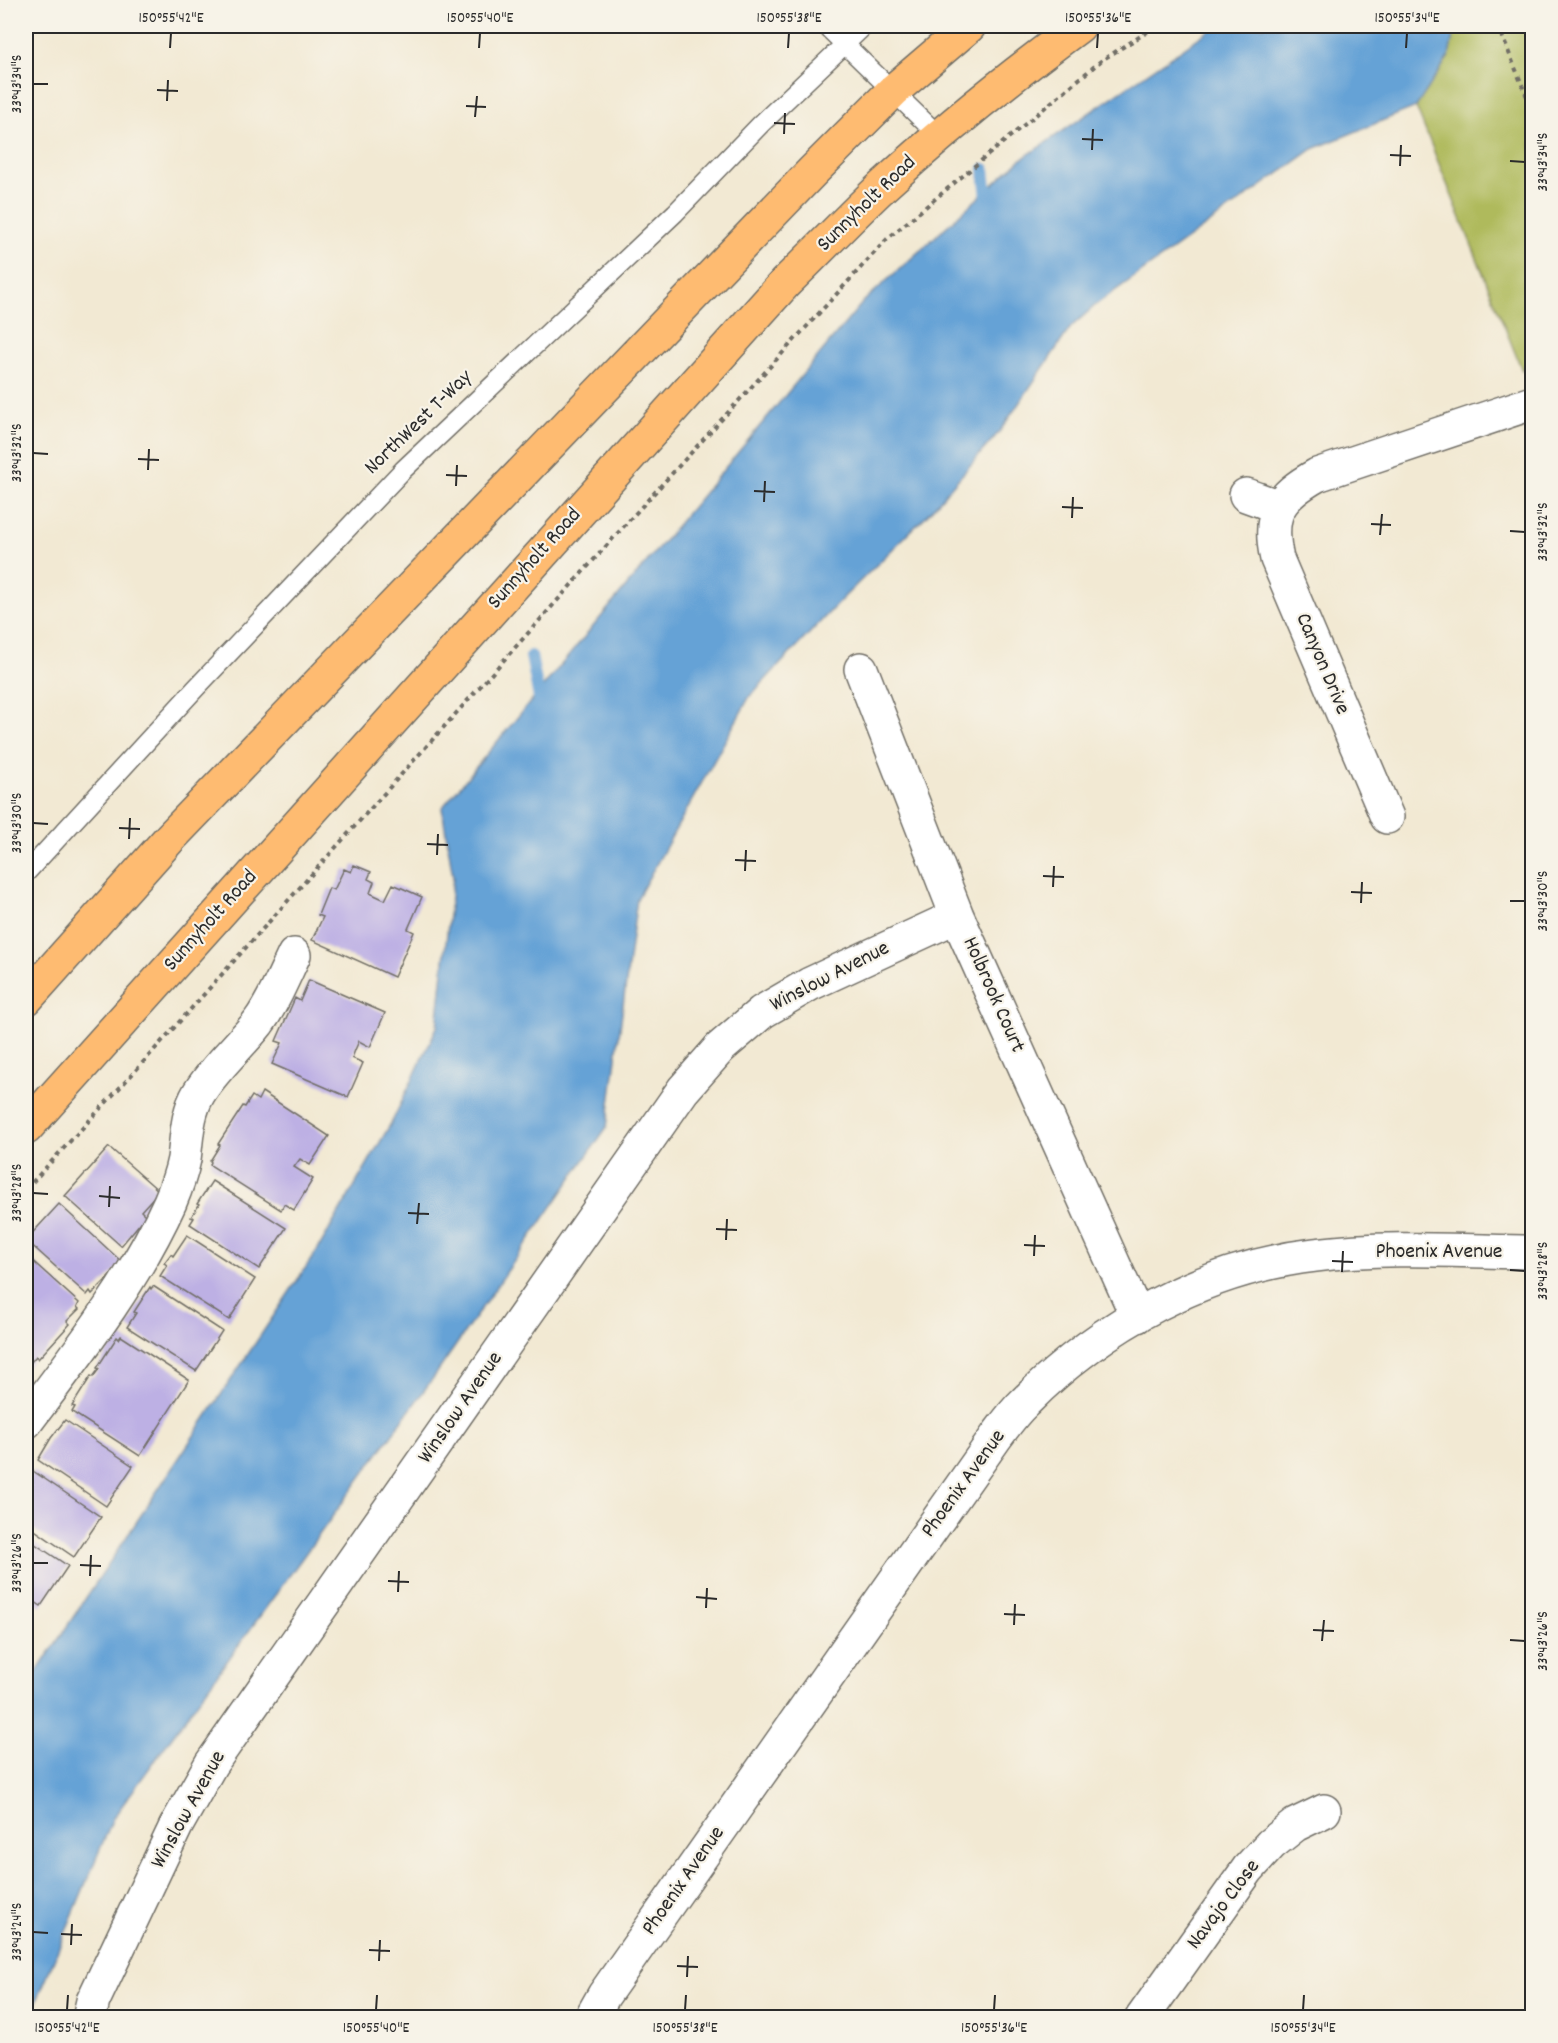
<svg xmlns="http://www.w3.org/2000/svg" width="1558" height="2043" font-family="Dekko,sans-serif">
	<rect width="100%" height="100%" fill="#f7f3e8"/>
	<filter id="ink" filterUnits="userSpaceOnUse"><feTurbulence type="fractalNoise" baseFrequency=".0167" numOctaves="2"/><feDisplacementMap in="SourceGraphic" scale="12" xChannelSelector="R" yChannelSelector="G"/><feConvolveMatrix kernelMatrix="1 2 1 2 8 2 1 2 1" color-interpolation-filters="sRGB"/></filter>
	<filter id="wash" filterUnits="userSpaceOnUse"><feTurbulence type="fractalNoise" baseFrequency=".008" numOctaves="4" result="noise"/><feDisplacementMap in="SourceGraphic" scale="24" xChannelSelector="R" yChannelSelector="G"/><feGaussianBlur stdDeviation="1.35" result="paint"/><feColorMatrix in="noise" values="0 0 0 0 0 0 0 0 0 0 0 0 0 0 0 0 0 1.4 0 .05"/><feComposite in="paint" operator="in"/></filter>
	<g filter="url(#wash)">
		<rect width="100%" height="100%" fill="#f2e9d3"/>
		<path fill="#afba5c" stroke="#6d7244" stroke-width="1.5" d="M1455,26H1532V366L1522,370L1416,107L1449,56Z"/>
		<path fill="#65a2d6" stroke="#486680" stroke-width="1.5" d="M1216,26H1455L1449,56L1416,107L1313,149L1098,303L1071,327L1000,431L926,516L842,599L750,696L637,899L607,1127L436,1374L113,1818L30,2017H26V1688L318,1249L393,1120L437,1027L453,877L442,808L863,302L1019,161Z"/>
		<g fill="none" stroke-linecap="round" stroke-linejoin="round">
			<path stroke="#65a2d6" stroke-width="12" d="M984,169L988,207
				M531,656L541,708"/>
		</g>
		<g id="blocks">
			<path fill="#bdb0e4" d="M354,865L371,872L368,879L374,882L370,893L385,900L393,884L422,897L408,929L414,932L394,977L312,940L323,917L318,915L329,888L334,890L344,869L351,872Z
				M309,980L385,1013L370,1047L359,1041L355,1050L352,1058L363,1063L348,1097L272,1064L282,1043L276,1041L295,998L300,1001Z
				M262,1092L329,1136L310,1165L300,1159L294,1167L313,1179L294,1210L284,1204L281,1210L210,1165L211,1162L210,1161L220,1145L218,1144L243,1106L245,1107L252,1096L258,1100Z
				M109,1147L159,1191L141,1211L146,1216L121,1246L65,1196Z
				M212,1181L286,1228L259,1269L190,1224L194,1218L191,1217L199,1205L197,1204Z
				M59,1204L123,1263L92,1294L90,1291L87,1295L26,1240Z
				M187,1235L255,1279L229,1320L160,1276L167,1265L164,1263L171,1254L173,1256Z
				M26,1255L79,1303L77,1307L79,1309L67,1321L70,1324L38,1359L36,1356L26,1368Z
				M153,1286L222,1331L196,1371L127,1327L136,1313L134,1312L150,1287L151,1289Z
				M121,1336L189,1380L140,1456L72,1412L75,1407L72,1406L91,1376L93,1377L99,1369L97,1368L117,1337L119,1339Z
				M65,1420L133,1466L106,1506L38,1460L51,1438Z
				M33,1471L101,1517L74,1557L26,1524V1482Z
				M26,1538L68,1566L41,1606L26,1596Z
				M26,1614L34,1620L26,1631Z"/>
		</g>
	</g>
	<g filter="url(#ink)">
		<use href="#blocks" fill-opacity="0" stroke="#716e66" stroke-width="1.5"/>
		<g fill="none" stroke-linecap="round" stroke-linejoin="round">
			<g stroke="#716e66" stroke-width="21">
				<path id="lane" d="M826,26L939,136
					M26,873L195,689L403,470L675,213L761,124L864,26"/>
			</g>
			<g stroke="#716e66" stroke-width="36">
				<path id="street" d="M1246,495L1279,507
					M861,669L957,916L1137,1316
					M1387,817L1277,559C1267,514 1278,497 1317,475L1532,403
					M26,1422C78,1353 134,1282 170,1202C176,1188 181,1174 184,1159C187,1136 187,1113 199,1093C215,1067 239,1047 258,1023C273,1003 283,978 294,955
					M89,2018L93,2001L176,1826L211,1764L683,1090L720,1048L762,1012L810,984L957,916
					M591,2018L604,1995L996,1437C1005,1425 1014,1412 1025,1402C1102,1324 1205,1268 1315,1255C1387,1246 1460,1251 1532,1252
					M1142,2018L1248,1869L1271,1844L1295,1825L1324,1811"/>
			</g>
			<g stroke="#716e66" stroke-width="36">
				<path id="primary" d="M26,999L170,838L812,172L893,91L969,26
					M26,1128L785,283C818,251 850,217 883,186C946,128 1011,76 1079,26"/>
			</g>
			<path stroke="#716e66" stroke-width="4" stroke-dasharray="4.5 4.5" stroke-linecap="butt" d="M1498,26L1532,109
				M26,1189L137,1069L634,515L887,239L1102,60L1157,26"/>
			<use href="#lane" stroke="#fff" stroke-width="18"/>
			<use href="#street" stroke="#fff" stroke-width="33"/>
			<use href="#primary" stroke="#febb71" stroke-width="33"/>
		</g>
	</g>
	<path fill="none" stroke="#2b2b2b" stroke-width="2" d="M170,48L171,33M479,48L480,33M788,48L789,33M1097,48L1098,33M1406,48L1407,33M33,84H48M157,90L178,91M167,101L168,80M466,106L486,107M475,117L477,96M774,123L795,124M784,134L785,113M1082,139L1103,140M1092,150L1093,129M1390,155L1411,156M1510,161L1525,162M1400,166L1401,145M33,453L48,454M138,459L159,460M148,470L149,449M446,475L467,476M456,486L457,465M754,491L775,492M764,502L765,481M1062,507L1083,508M1072,518L1073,497M1371,524L1391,525M1510,531L1525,532M1380,535L1382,514M33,823L48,824M119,828L140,829M129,839L130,818M427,844L448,845M437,855L438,834M735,860L756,861M745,871L746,850M1043,876L1064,877M1053,887L1054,866M1351,892L1372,893M1510,901H1525M1361,903L1362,882M33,1193L48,1194M99,1196L120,1198M109,1207L110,1186M408,1213L429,1214M417,1224L419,1203M716,1229L737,1230M726,1240L727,1219M1024,1245L1045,1246M1034,1256L1035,1235M1332,1261L1353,1262M1510,1270L1525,1271M1342,1272L1343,1251M33,1563H48M80,1565L101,1566M90,1576L91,1555M388,1581L409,1582M398,1592L399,1571M696,1597L717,1599M706,1608L707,1588M1004,1614L1025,1615M1014,1625L1015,1604M1313,1630L1334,1631M1510,1640L1525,1641M1322,1641L1324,1620M33,1932L48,1933M61,1934L82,1935M71,1945L72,1924M369,1950L390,1951M379,1961L380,1940M677,1966L698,1967M687,1977L688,1956M67,2010L68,1995M376,2010L377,1995M685,2010L686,1995M994,2010L995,1995M1303,2010L1304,1995"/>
	<g text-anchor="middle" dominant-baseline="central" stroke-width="4.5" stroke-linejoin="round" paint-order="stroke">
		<g font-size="22" fill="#2b2b2b" stroke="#f7f3e8">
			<text transform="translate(867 204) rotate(-44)">Sunnyholt Road</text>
			<text transform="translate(419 423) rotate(-44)">NorthWest T-Way</text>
			<text transform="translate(535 559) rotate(-48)">Sunnyholt Road</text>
			<text transform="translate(1322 664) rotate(67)">Canyon Drive</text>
			<text transform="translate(211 921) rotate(-48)">Sunnyholt Road</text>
			<text transform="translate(830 977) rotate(-27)">Winslow Avenue</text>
			<text transform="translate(993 995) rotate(66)">Holbrook Court</text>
			<text x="1439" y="1252">Phoenix Avenue</text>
			<text transform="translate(461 1408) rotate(-55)">Winslow Avenue</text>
			<text transform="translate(964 1484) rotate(-54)">Phoenix Avenue</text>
			<text transform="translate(189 1810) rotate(-61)">Winslow Avenue</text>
			<text transform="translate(684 1881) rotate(-55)">Phoenix Avenue</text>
			<text transform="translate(1224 1905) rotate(-53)">Navajo Close</text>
		</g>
	</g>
	<rect width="1558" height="2043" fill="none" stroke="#f7f3e8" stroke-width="66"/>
	<rect x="33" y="33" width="1492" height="1977" fill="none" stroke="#2b2b2b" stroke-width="2"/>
	<g font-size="15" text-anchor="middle" fill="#2b2b2b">
		<text x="171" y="22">150°55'42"E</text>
		<text x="480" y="22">150°55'40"E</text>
		<text x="789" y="22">150°55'38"E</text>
		<text x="1098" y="22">150°55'36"E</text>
		<text x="1407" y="22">150°55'34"E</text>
		<text transform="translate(16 84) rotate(-90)" y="5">33°43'34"S</text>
		<text transform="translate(1542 162) rotate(-90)" y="5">33°43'34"S</text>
		<text transform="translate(16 453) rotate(-90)" y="5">33°43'32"S</text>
		<text transform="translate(1542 532) rotate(-90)" y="5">33°43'32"S</text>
		<text transform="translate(16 823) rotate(-90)" y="5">33°43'30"S</text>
		<text transform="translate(1542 901) rotate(-90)" y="5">33°43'30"S</text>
		<text transform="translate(16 1193) rotate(-90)" y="5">33°43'28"S</text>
		<text transform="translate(1542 1271) rotate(-90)" y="5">33°43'28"S</text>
		<text transform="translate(16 1563) rotate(-90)" y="5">33°43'26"S</text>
		<text transform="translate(1542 1641) rotate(-90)" y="5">33°43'26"S</text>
		<text transform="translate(16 1932) rotate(-90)" y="5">33°43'24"S</text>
		<text x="67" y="2032">150°55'42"E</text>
		<text x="376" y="2032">150°55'40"E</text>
		<text x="685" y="2032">150°55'38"E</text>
		<text x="994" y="2032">150°55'36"E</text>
		<text x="1303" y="2032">150°55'34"E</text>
	</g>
</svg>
